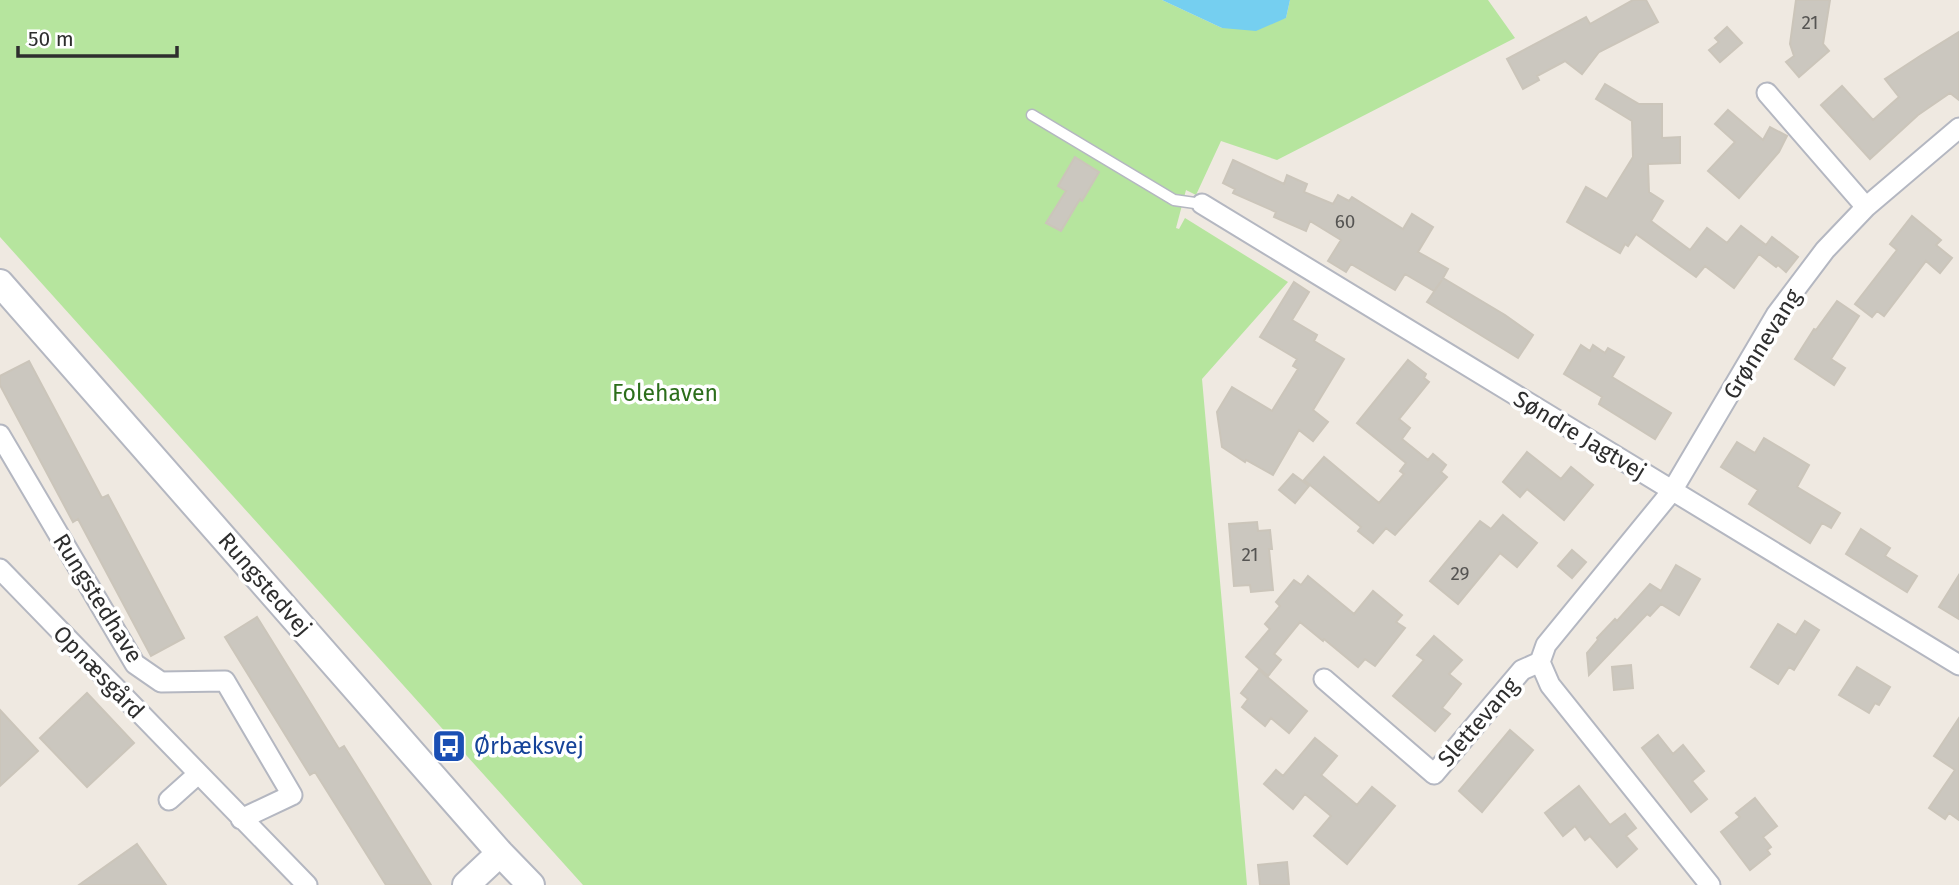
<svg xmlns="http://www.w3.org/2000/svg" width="1959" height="885" font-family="'Fira Sans',sans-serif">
	<rect width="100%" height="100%" fill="#efe9e1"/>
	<path fill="#b6e59e" d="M0,0H1162L1222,28L1286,18L1290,0H1488L1515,38L1277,160L1221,141L1196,195L1186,190L1176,228L1179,229L1185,218L1288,282L1202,379L1247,885H583L0,237Z"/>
	<path fill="#75cff0" d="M1162,0H1290L1286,18L1256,31L1222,28Z"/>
	<path fill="#cbc7bf" stroke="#cbc5ba" stroke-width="2" d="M1633,0H1646L1658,22L1599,52L1582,74L1565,61L1537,76L1539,80L1523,89L1507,59L1586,17L1590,24Z
		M1796,0H1830L1823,44L1829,51L1799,77L1786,62L1794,56L1790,44Z
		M1727,27L1742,43L1720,62L1709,50L1719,42L1715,38Z
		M1959,32V100L1950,93L1918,115L1870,159L1821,105L1842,86L1873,120L1899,97L1885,79L1920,56Z
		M1605,84L1639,104H1662V138L1680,137V163L1648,164L1649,192L1663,201L1651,221L1690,250L1707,228L1727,243L1741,226L1766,245L1772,237L1798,257L1786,272L1778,265L1776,267L1759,254L1734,288L1705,266L1696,277L1636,234L1628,246L1625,244L1620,253L1567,222L1586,187L1607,199L1633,157L1632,121L1596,99Z
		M1728,110L1763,140L1770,127L1787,136L1779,152L1739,198L1708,171L1735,142L1715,124Z
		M1075,157L1099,172L1082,201L1080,199L1061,231L1046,223L1066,191L1058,186Z
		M1233,160L1284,184L1287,175L1307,184L1304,192L1333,204L1338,195L1349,201L1352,197L1403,229L1412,214L1433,227L1418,252L1448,269L1443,278L1505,315L1533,335L1518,358L1427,302L1442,280L1434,291L1405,274L1395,290L1351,264L1346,272L1328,261L1341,240L1310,221L1306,231L1274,217L1276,212L1233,193L1235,189L1223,183Z
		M1912,216L1941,240L1936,245L1952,258L1940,273L1926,261L1884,316L1877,311L1872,317L1855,304L1897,250L1890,244Z
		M1294,282L1309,292L1292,320L1317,335L1314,341L1344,359L1313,410L1328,422L1313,441L1299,430L1273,475L1246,460L1245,462L1222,447L1217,412L1232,387L1272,411L1298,369L1293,366L1297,359L1260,337Z
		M1837,301L1859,316L1831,359L1845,368L1834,385L1795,359L1814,329L1816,330Z
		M1581,345L1590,351L1593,345L1605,353L1608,348L1624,357L1612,377L1671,413L1655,439L1599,404L1602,397L1564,374Z
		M1408,360L1426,374L1424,378L1429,382L1399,419L1410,428L1402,439L1428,460L1433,454L1446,465L1441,472L1447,477L1395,535L1386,528L1373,543L1358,531L1361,527L1304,480L1324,457L1379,503L1404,474L1400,471L1406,463L1357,423Z
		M29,361L102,498L108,495L184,638L151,656L78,519L73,522L0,385V376Z
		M1764,438L1809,465L1797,487L1840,513L1831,528L1822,523L1810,543L1749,504L1758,490L1721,467L1737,442L1755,453Z
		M1527,452L1561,479L1571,467L1593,485L1564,520L1527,489L1520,497L1503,482Z
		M1293,474L1309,486L1295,503L1279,490Z
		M1503,515L1537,543L1517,567L1500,553L1458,604L1430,581L1480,521L1491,529Z
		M1257,522L1258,531L1270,530L1272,549H1269L1273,590L1251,592L1250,585L1234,586L1229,524Z
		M1861,529L1890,548L1885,556L1917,576L1907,592L1846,554Z
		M1572,550L1586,562L1572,578L1558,566Z
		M1676,565L1700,579L1679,615L1661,604L1650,616L1647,614L1589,675L1587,653L1598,640L1597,638L1615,619L1617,621L1650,584L1661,591Z
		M1959,575V619L1939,607Z
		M1308,576L1354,614L1373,591L1402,615L1396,622L1405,628L1375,666L1365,659L1358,667L1324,639L1323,641L1300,622L1274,654L1281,660L1268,676L1246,657L1270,629L1265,624L1280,606L1276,602L1294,580L1301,585Z
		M257,617L339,749L344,746L431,885H386L315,772L310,775L225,637Z
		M1805,621L1819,630L1794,670L1789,667L1778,684L1751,667L1778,624L1796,635Z
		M1434,636L1462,660L1449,674L1461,684L1442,708L1450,714L1435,731L1393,696L1424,660L1417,655Z
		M1631,665L1633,688L1614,690L1612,667Z
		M1857,667L1890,687L1879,705L1875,703L1869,713L1839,695Z
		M1259,670L1307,711L1289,733L1271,718L1265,726L1242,707L1248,699L1241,693Z
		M87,693L134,743L87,787L40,738Z
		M0,710L38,751L0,786Z
		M1959,718V820L1949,813L1945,819L1929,808L1955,770L1934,756Z
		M1510,730L1533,750L1482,812L1459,791Z
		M1658,735L1673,754L1683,745L1704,771L1692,781L1707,799L1691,812L1642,748Z
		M1315,738L1337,756L1321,775L1357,805L1372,787L1395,806L1347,864L1314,836L1331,816L1305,794L1293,809L1264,784L1276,770L1283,776Z
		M1579,786L1610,825L1625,814L1636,828L1626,836L1637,849L1617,867L1590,836L1585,840L1575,826L1563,836L1545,813Z
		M1755,798L1777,826L1763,837L1771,847L1767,850L1770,854L1750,870L1721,832L1740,817L1736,813Z
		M137,844L166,885H79Z
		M1287,862L1289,885H1260L1258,865Z"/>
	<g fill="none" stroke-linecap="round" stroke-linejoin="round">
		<g stroke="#b4b7c1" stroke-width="13">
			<path id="lane" d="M1032,115L1174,200L1202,204"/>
		</g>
		<g stroke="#b4b7c1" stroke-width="23">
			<path id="street" d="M1767,93L1866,207
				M1202,204L1959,665
				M0,435L135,664L161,682L225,681L292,795L241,819
				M0,569L307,885
				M1324,679L1434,774L1522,670L1540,662
				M169,800L198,774
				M1710,885L1550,685L1540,662L1546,645L1672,491L1776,315L1825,250L1866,207L1959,128"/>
		</g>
		<g stroke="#b4b7c1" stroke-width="30">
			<path id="secondary" d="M0,283L500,853L531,885
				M466,885L500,853"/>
		</g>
		<use href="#lane" stroke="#fff" stroke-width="10"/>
		<use href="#street" stroke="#fff" stroke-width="19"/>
		<use href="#secondary" stroke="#fff" stroke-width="26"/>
	</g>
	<defs>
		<g id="bus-square" transform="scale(1.75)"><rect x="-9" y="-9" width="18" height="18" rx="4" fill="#1a4fb4" stroke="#fff"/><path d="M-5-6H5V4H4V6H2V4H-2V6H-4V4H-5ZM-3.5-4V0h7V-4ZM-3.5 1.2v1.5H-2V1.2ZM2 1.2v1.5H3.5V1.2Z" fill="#fff"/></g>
	</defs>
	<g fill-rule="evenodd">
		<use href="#bus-square" x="449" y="746"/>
	</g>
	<g text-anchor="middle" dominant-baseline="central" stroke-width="7" stroke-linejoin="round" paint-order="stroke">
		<g font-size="19" fill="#555452">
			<text x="1810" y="22">21</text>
			<text x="1345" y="221">60</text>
			<text x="1250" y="554">21</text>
			<text x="1460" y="573">29</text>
		</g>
		<g font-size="23" fill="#2e2e2e" stroke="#fff">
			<text transform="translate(1762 344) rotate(-58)">Grønnevang</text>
			<text transform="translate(1580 435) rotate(31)">Søndre Jagtvej</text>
			<text transform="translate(265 584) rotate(49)">Rungstedvej</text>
			<text transform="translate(98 598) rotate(58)">Rungstedhave</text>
			<text transform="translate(99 672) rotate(46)">Opnæsgård</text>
			<text transform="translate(1478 722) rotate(-49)">Slettevang</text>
		</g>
		<g font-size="23" fill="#2c6e1b" stroke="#fff">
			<text x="665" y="393">Folehaven</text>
		</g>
		<g font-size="23" fill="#164399" stroke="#fff" text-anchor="start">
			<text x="474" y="746">Ørbæksvej</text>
		</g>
	</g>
	<path d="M18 46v10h159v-10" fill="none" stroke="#2e2e2e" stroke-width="3.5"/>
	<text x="28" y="46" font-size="21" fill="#2e2e2e" stroke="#ffffff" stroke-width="5" paint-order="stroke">50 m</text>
</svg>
